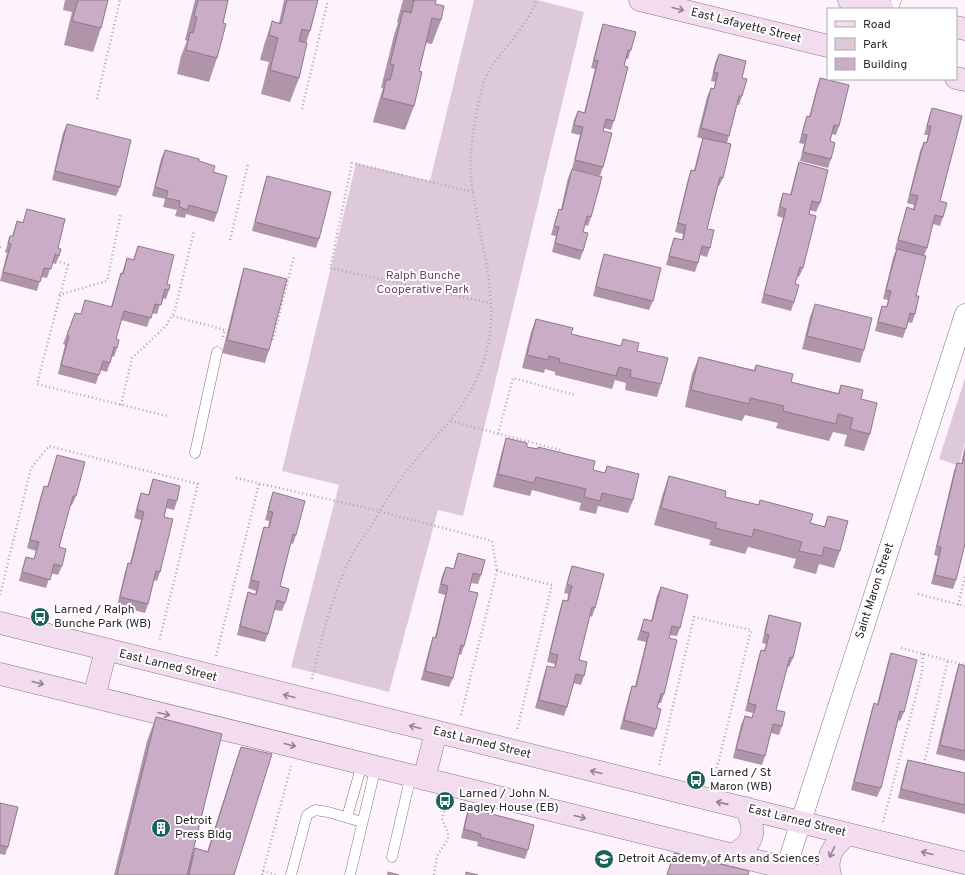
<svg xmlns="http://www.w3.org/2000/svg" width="965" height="875" font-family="Overpass,sans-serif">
	<rect width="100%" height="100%" fill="#fef3fc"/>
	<path fill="#dec9da" d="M474,0H537L584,12L463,516L438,510L389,692L291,667L339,485L282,471L356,163L430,181Z
		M965,378V442L959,466L939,459Z"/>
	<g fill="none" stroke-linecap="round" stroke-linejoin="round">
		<g stroke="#80777f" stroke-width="11">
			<path id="lane" d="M893,9L896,0
				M195,453L217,352
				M347,817L362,764
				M392,857L411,775
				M291,875L307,815L315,810L328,812L362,822
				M350,875L376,766"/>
		</g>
		<g stroke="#80777f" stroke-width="21">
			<path id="street" d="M786,868L965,314"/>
		</g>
		<g stroke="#80777f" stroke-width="23">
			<path id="secondary" d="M640,0L828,46
				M849,0L883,9
				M956,27L965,29
				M956,78L965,80
				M0,623L965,863
				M0,674L814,875
				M94,697L106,650
				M424,779L436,732
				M732,855C756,843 756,830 746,808
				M830,875C825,856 834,845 848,834"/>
		</g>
		<path stroke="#aea6ad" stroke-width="2.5" stroke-dasharray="1 3" stroke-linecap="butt" d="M97,99L120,0
			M302,109L328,0
			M473,192L352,163L330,268L490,303
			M230,240L248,164
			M0,247L2,248
			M60,262L68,265L37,384L167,416
			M59,295L107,281L121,213
			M173,316L225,330L222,340
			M273,340L294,256
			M121,405L132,358L166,326L175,310L194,231
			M451,421L560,450
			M498,434L513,378L575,395
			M236,478L379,511L492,541L497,571
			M918,594L965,606
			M0,595L31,468L49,446L198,484L159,642
			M958,605L965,577
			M901,648L965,665
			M216,656L259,484
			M312,679C322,636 333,591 354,551C359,542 365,535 371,526C382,508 392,490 405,473C436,433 468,410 484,360C502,306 481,246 473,193C467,158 474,119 483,85C489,64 506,50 518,32C526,22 532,11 537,0
			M461,715L497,571L552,585L517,730
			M924,764L948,660
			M659,765L694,617L751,630L714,779
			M883,822L922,672L923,654
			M263,871L277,875
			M262,875L291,766
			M434,875L437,856L448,839V832L442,820L445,809"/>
		<use href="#lane" stroke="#fff" stroke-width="10"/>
		<use href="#street" stroke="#fff" stroke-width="20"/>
		<use href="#secondary" stroke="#f3dcef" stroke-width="22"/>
	</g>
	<path fill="#af94aa" d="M65,0H108L101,28L93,52L64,45L72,12L63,10Z
		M195,0H228L223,23L217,58L209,82L177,74L181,56L187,41L185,40Z
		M284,0H318L310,31L306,43L299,78L290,102L261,94L269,62L260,60L264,45L272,21L279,23Z
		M403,0H436L435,4L441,20L432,44L426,43L419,71L414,106L405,130L373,122L378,104L383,88H381L394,35L398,23L397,22Z
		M603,24L631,50L628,59H625L624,66L614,121L611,130L604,128L603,131V167L600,176L572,169L580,135L571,133L574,120L578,111L584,113L595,69L591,68L600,33Z
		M719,54L742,78V96L739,105H737L729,136L727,143L723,178L719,186H718L707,229L710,248L707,257L700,255L698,263L695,272L666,265L671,247L674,238L682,240L683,234L675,232L688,179L691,170H694L700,147L703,139L697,137L707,97L711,88L714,89L715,82L711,81L715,63Z
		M820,78L839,126L836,135L832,134L830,141L831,159L828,168L800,161L804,144L799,143L804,125L807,116L809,117L817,87Z
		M932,108L940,201L943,217L940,226L933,224L927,248L924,256L916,296L915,314L912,323L908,322L903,338L875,331L879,315L882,306L886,307L888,300L883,299L893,258L896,250L895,249L904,216L907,207L913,209L914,205L907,203L920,151L924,142L926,143L928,135H924L929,117Z
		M67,124L120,187L116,196L52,180L63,133Z
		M165,150L199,161L213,172L217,213L214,222L186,214L185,218L175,216L177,210L163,207L165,199L152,196L161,159Z
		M799,162L820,203L816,212L810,210L803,268L799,277L797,276L795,284L794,302L791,311L761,303L783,218L777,216L780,202L783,193L790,195L796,171Z
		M572,169L591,217L588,226L585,225L583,232V251L580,260L552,252L556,236L551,235L556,218L559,209H561L568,178Z
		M267,176L319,239L316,248L252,231L264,185Z
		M27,209L58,248L59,256L56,264L52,263L47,278L41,277L37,291L0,281L7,253L5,252L10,236H12L17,221L23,222Z
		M138,246L167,284L169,290L166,299L162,298L157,314L152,313L147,327L121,320L116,339L117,348L114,357L112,356L107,372L100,370L96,384L58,374L65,345L63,344L75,313L81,314L85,300L111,307L118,282L121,273H122L127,258L133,260Z
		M604,254L653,301L649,310L593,296L601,263Z
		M244,268L269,350L265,363L222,353L240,281Z
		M815,304L864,350L860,363L802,349L810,317Z
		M536,319L571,334L621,346L623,339L637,351L661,384L657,397L625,390L626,383L615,380L612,389L555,375V372L545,369L544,373L522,368L531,332Z
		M699,357L754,370L756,365L791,382L838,393L841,385L861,399L870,434L864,451L844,446L847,435L833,432L829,441L776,428L778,423L745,415L742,421L685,407L692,374Z
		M506,438L527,447L537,449L538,447L593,470L605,473L607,466L633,500L628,513L598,506L596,514L579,510L581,503L532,490L530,496L493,487L502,451Z
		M965,446V544L956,580L953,589L931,584L938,556L934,555L954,471L957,463L961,464Z
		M57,455L76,496L72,505H70L59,547L62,566L58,575L51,573L46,588L19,581L23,566L26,557L34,559L36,551L27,548L41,495L44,486L47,487L54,464Z
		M669,476L725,497L758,505L760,500L810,523L824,527L828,516L840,551L834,568L819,564L816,574L793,568L796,559L748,547L745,554L709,545L711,540L654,525L663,493Z
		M153,479L177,501L174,510L166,508L164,517L160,572L157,581L154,580L148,604L145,613L117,606L125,572L128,563H130L141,520L134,518L138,502L141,493L148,495Z
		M273,492L296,535L293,544L291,543L280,586L285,603L282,611L274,610L268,634L265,642L237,635L245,601L248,592L255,594L256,591L248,588L261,536L264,527L268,528L269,521L265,520L270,501Z
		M458,553L481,575L478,584L471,583L469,591L464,646L461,655L458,654L453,678L449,687L421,680L430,646L433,637H435L445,595L438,593L442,576L446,567L453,569Z
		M572,566L595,608L592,617L590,616L579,660L584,676L581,685L573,683L567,707L564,716L535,708L544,675L547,666L554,668L555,664L547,662L560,609L563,600L567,601L568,594L564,593L569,575Z
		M661,587L680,628L677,636L669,635V638L664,694L661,703H659L657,708L656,729L653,737L620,729L629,695L632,686H635L646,642L637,640L644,619L651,621L657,596Z
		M769,615L793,658L789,667L787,666L776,710L782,726L779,735L771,733L765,756L762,765L733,758L741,725L745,716L752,717L753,713L745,711L758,659L761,650H764L766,644L762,643L766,624Z
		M891,653L904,712L900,721L898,720L881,788L877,797L851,790L871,712L874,703L877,704L888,662Z
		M959,664L965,666V761L936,754L956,673Z
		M156,717L192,856L195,848L207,852L236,761L241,747L234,875H114L147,741Z
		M908,760L965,773V814L898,798L905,768Z
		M0,803L8,847L5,855L0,854Z
		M469,808L528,850L525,859L477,846L478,842L461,838L466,816Z"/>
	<path fill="#cbacc6" stroke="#8e788b" d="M78,0H108L101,28L72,21Z
		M198,0H228L223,23L226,24L217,58L186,50L190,32L193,33L197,17L194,16Z
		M287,0H318L310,31L302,29L299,41L307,43L299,78L270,70L278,38L269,35L272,21L281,24Z
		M412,0H436L435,4L444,6L441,20L432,18L419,71L422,72L414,106L382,98L386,80H390L394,65L390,64L403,11L411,13L414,0Z
		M603,24L636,32L631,50H628L624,66L628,67L614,121L606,119L603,131L612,133L603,167L575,160L583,127L574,125L578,111L585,113L598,61L594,60Z
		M719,54L746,61L742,78L747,79L742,96H739L729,136L701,128L711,88L714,89L718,73L714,72Z
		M820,78L849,85L839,126L834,125L830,141L835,143L831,159L803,152L807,135L802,134L807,116L810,117Z
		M932,108L962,116L940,201L947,203L943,217L935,215L927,248L898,240L907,207L914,210L918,196L910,194L924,142L927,143L931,126H927Z
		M67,124L131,140L120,187L55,171Z
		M703,138L731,144L723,178L720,177L707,229L714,230L710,248L702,246L698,263L669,256L674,238L683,240L686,225L678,223L691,170L695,171Z
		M165,150L199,159V161L215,166L213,172L227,176L217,213L189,205L188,210L179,207L180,201L166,198L168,191L155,187Z
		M799,162L828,170L820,203L812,201L809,214L816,216L803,268L800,267L795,284L799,285L794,302L764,294L786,209L780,207L783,193L791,195Z
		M572,169L602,177L591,217L587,216L583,232L588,233L583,251L555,243L559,227L554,226L559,209L562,210Z
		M267,176L331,192L319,239L255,222Z
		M27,209L65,219L58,248L61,249L59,256L55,254L51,269L44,268L40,282L3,272L11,244L8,243L10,236H13L17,221L23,223Z
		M138,246L174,255L167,284L170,285L169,290L165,289L161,305L155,304L151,318L124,311L116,339L119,340L117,348L114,347L110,363L103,361L99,375L61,365L69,336L67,335L75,313L81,314L85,300L112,307L121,273L123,274L127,258L134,260Z
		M897,249L926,256L916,296H919L915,314L910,313L906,329L878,322L882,306L887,307L891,291L886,290Z
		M604,254L661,268L653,301L596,287Z
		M244,268L287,279L269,350L227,340Z
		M815,304L872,318L864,350L807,336Z
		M536,319L573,328L571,334L621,346L623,339L639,343L637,351L668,358L661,384L630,377L631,370L619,367L616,376L559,362L560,359L549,356L548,360L527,355Z
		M699,357L755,371L756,365L793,374L791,382L839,394L841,385L863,390L861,399L877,403L870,434L850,429L853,418L838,414L836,424L783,411L784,406L750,398L749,404L691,390Z
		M506,438L527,443V447L538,449V447L595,461L593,470L605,473L607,466L639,474L633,500L602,493L600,501L584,497L586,489L536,477L534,483L498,474Z
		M965,451V544L956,580L935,575L941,547L937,546L957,463L962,464Z
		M57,455L85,462L76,496H73L59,547L66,549L62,566L54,564L50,580L22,572L26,557L34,559L39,542L30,540L44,486L48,487Z
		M669,476L726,491L725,497L759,505L760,500L813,514L810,523L825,527L828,516L848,521L840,551L824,547L822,556L799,551L802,542L754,529L752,537L715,528L717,523L661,508Z
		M153,479L180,486L177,501L168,499L164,517L173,519L160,572L156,571L148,604L120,597L128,563L131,564L144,512L137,510L141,493L149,495Z
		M273,492L305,501L296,535L293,534L280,586L289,589L285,603L277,600L268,634L240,626L248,592L256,595L259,582L251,580L264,527L269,528L273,512L268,511Z
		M458,553L485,560L481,575L473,573L469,591L478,593L464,646L461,645L453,678L425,671L433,637L436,638L448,586L441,584L446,567L454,569Z
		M572,566L604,574L595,608L592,607L579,660L587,662L584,676L576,674L567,707L539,700L547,666L555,668L558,655L550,653L563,600L568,601L572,586L567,584Z
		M661,587L688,595L680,628L672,626L669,638L677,640L664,694H661L657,708L661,709L656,729L624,720L632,686L636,687L649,633L641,631L644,619L652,621Z
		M769,615L801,623L793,658L790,657L776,710L785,712L782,726L773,724L765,756L736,749L745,716L752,718L756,705L748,703L761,650L765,651L769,635L765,634Z
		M891,653L917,660L904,712L900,711L881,788L854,782L874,703L878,705Z
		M959,664L965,666V751L940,745Z
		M156,717L222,734L187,875H117Z
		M241,747L272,754L234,875H189L195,848L208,852Z
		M908,760L965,773V805L901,789Z
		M0,803L18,807L8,847L0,845Z
		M469,808L534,825L528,850L480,837L481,834L464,829Z
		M674,853L749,871L748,875H667Z
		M388,872L399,875H388Z
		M466,872L478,875H466Z"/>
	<defs><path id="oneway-shaft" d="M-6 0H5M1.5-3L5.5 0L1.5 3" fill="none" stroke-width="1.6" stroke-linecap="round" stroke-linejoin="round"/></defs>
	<g stroke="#90828e">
		<use href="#oneway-shaft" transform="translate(678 9) rotate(14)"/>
		<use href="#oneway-shaft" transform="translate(38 683) rotate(14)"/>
		<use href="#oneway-shaft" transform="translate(289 696) rotate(-166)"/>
		<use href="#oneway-shaft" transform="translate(164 714) rotate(14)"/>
		<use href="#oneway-shaft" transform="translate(415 727) rotate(-166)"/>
		<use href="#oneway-shaft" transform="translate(290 745) rotate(14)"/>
		<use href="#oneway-shaft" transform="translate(596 772) rotate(-166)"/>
		<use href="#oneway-shaft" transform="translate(722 803) rotate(-167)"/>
		<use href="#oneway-shaft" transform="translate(580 817) rotate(14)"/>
		<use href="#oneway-shaft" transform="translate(832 852) rotate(116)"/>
		<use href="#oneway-shaft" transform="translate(927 853) rotate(-166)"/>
	</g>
	<defs>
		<g id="bus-disc" transform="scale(1)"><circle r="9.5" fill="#1a6359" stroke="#fff"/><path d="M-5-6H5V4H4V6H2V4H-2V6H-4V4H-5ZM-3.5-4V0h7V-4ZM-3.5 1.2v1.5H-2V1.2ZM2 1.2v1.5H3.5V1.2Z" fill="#fff"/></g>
		<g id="building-disc" transform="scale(1)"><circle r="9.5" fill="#1a6359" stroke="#fff"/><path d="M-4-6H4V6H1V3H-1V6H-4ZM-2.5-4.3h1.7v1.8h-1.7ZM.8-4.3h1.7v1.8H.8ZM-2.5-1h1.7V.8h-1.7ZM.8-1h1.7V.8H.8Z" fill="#fff"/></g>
		<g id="school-disc" transform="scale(1)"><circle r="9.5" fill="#1a6359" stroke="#fff"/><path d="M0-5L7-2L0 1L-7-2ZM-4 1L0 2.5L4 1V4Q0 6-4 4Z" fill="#fff"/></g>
	</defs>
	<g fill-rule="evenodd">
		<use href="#bus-disc" x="40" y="617"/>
		<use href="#bus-disc" x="696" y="780"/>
		<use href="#bus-disc" x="445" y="801"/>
		<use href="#building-disc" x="161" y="828"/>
		<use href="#school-disc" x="604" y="859"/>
	</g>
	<g text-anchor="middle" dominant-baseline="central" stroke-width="4" stroke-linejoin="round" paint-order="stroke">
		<g font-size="12" fill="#2c282c" stroke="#fff">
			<text transform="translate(746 26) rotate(14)">East Lafayette Street</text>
			<text transform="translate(875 591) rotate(-72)">Saint Maron Street</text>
			<text transform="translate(168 666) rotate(14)">East Larned Street</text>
			<text transform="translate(482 743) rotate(14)">East Larned Street</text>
			<text transform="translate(797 821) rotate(14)">East Larned Street</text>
		</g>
		<g font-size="12" fill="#72466c" stroke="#fff">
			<text x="423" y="276">Ralph Bunche<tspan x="423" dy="14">Cooperative Park</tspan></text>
		</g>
		<g font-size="12" fill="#2c282c" stroke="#fff" text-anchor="start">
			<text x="54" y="610">Larned / Ralph<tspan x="54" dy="14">Bunche Park (WB)</tspan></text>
			<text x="710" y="773">Larned / St<tspan x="710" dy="14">Maron (WB)</tspan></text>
			<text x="459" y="794">Larned / John N.<tspan x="459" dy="14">Bagley House (EB)</tspan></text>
			<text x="175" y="821">Detroit<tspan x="175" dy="14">Press Bldg</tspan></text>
			<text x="618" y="859">Detroit Academy of Arts and Sciences</text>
		</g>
	</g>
	<rect x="827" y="8" width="130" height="72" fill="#ffffff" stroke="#aba9ab"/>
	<rect x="835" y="21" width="20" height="6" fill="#f3dcef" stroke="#aba9ab"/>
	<text x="863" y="28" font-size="12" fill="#2c282c">Road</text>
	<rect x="835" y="38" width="20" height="12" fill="#dec9da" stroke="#aba9ab"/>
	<text x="863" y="48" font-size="12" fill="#2c282c">Park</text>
	<rect x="835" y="58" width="20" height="12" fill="#cbacc6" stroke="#aba9ab"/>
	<text x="863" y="68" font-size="12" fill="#2c282c">Building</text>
</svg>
